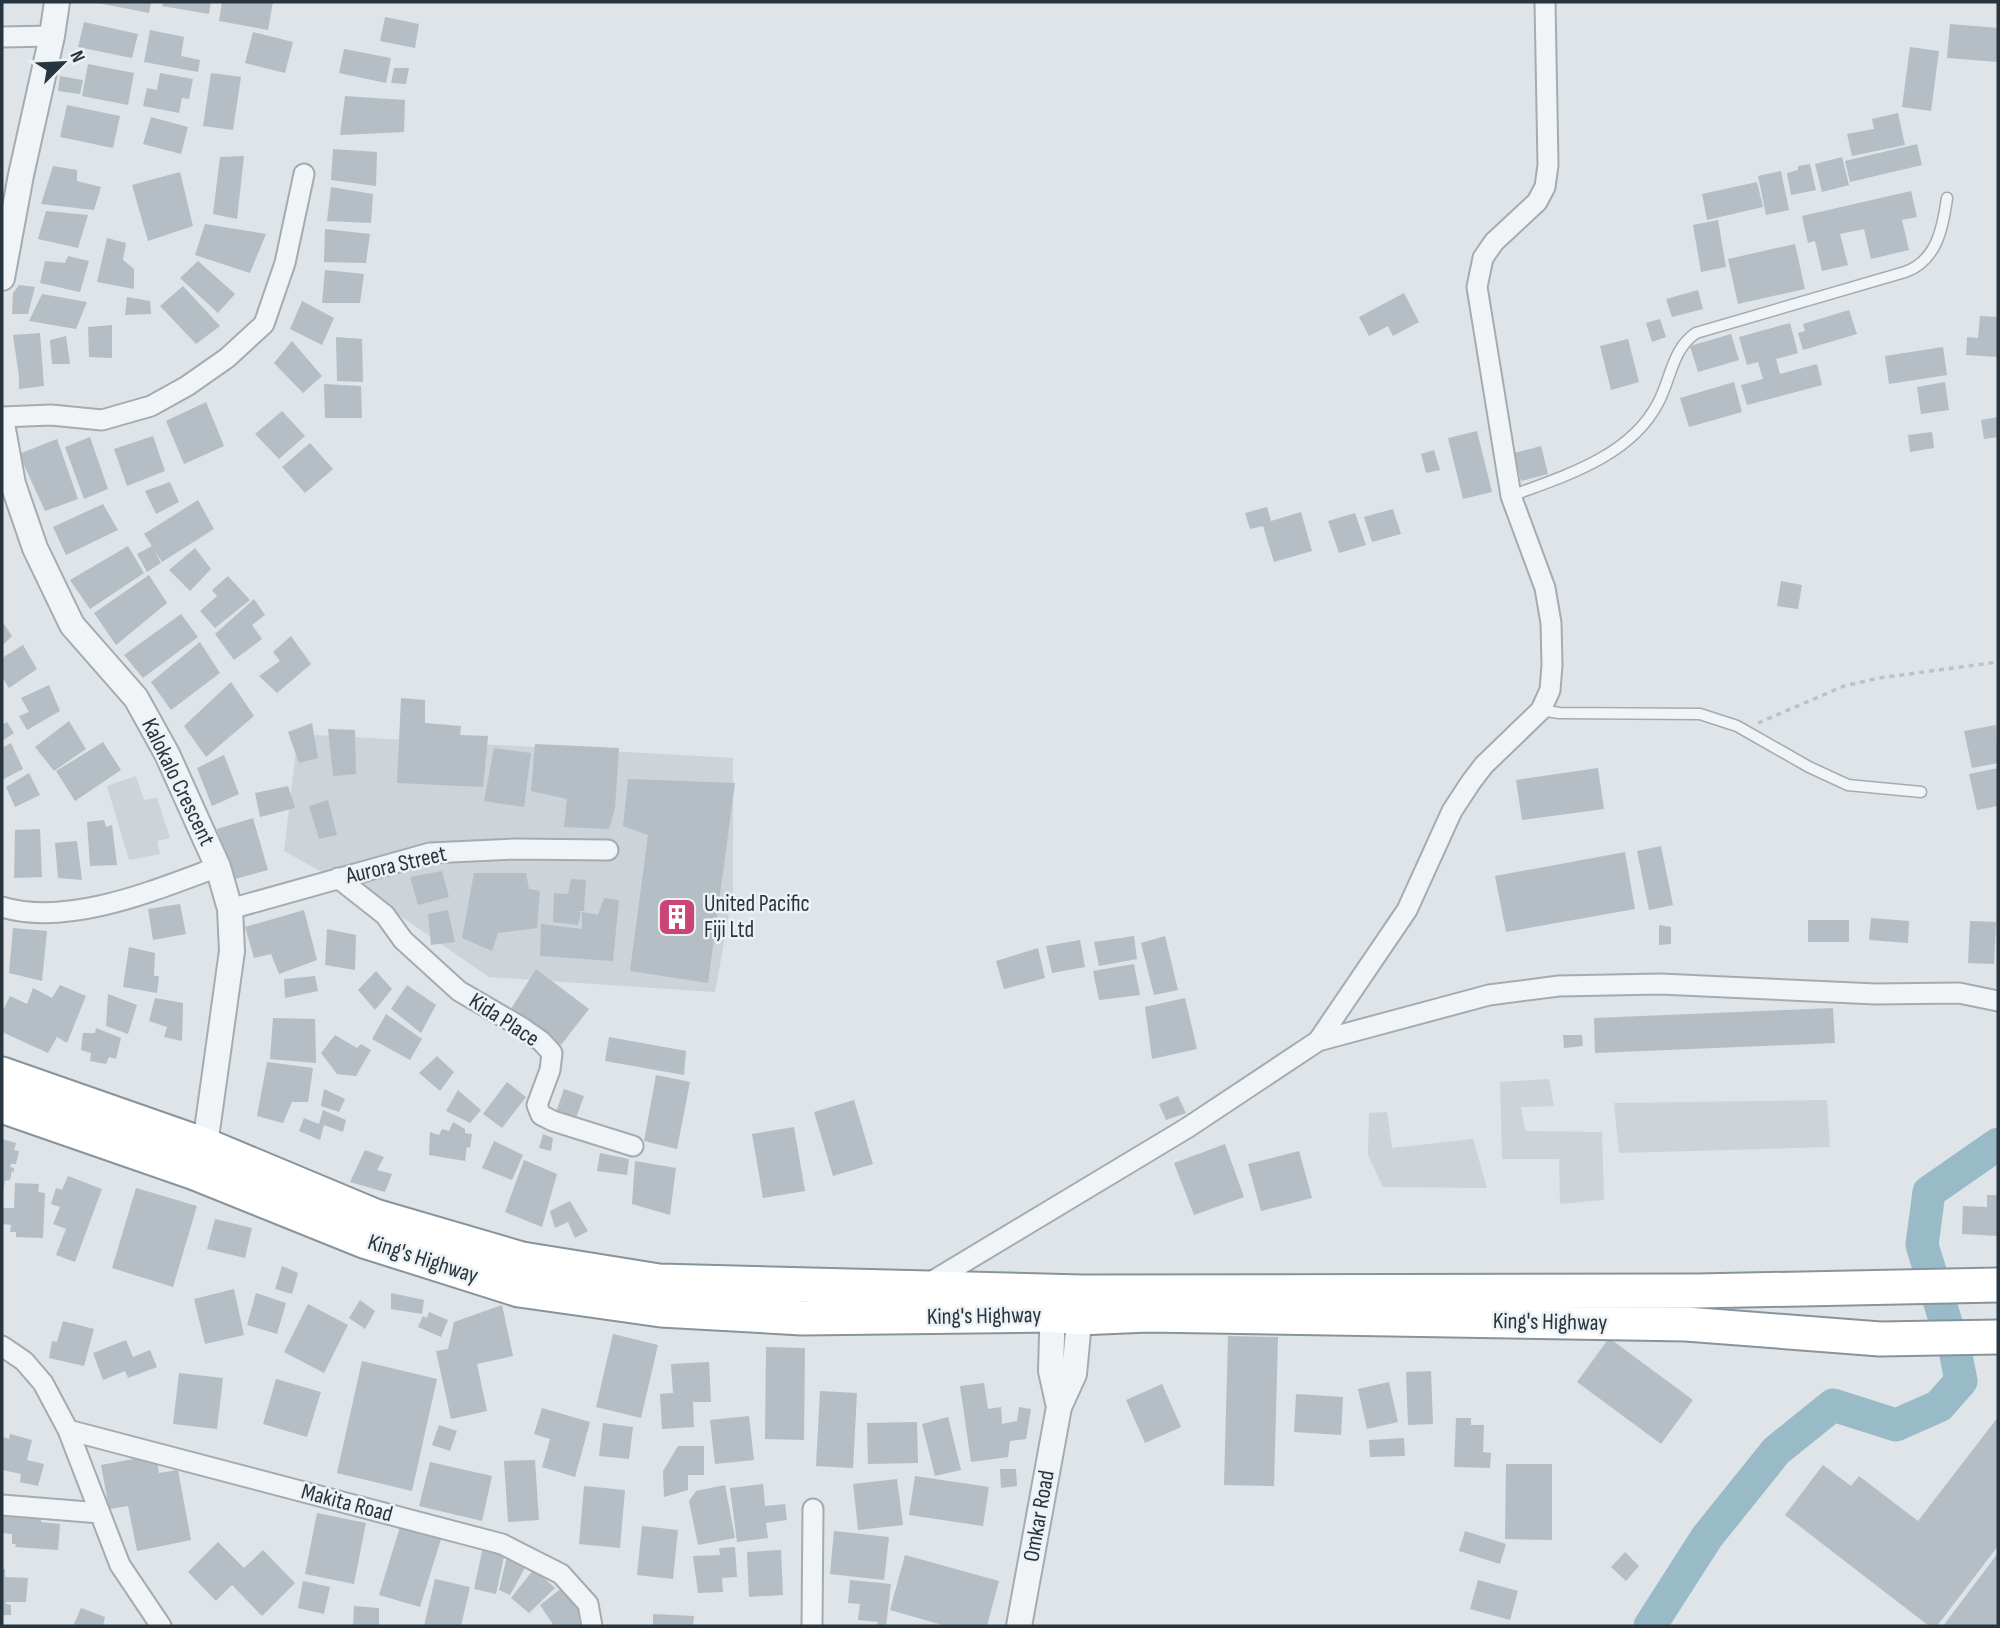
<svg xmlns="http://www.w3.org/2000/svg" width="2000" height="1628" font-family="'Sofia Sans Condensed',sans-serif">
	<rect width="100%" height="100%" fill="#dee4e7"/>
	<path fill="#ccd3d9" d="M298,734L733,758V892L715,992L489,977L393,911L284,851Z
		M136,776L144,800L157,798L170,838L157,841L160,854L129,860L107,786Z
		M1549,1079L1554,1106L1521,1107L1525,1131L1602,1132L1604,1200L1560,1204L1559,1159H1502L1500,1082Z
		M1827,1100L1830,1147L1619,1153L1614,1103Z
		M1387,1112L1392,1148L1473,1139L1487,1188L1383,1187L1368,1155L1369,1113Z"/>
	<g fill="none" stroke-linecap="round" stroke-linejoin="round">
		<path stroke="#99bac7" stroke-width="33" d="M1650,1626L1707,1537L1776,1451L1833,1405L1896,1425L1939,1406L1961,1381L1956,1355L1922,1245L1929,1192L1998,1144"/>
	</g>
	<path fill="#b5bec4" d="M93,2H151L149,13Z
		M163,2H211L209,14L162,6Z
		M222,2H273L268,30L219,21Z
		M385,17L419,24L415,48L380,41Z
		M84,22L138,34L132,58L78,47Z
		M1950,24L1998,28V62L1947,58Z
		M150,30L184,37L181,56L200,60L198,72L144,62Z
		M253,32L293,42L285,73L245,63Z
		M1910,47L1939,51L1931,111L1902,107Z
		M344,49L391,58L386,83L339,73Z
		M88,64L134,73L128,105L82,96Z
		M394,68H409L406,84L391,83Z
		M160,73L193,79L189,99L182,98L179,113L143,106L147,88L157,90Z
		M211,73L241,77L233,130L203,126Z
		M60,76L83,80L80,94L58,91Z
		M345,96L405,100L404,132L340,135Z
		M67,105L120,116L113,148L60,137Z
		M1898,113L1905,145L1852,156L1847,134L1874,129L1872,119Z
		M151,117L188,127L181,154L143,144Z
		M1917,144L1922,165L1850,182L1845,161Z
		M333,149L377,152L376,186L331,180Z
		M244,156L237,219L213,214L220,157Z
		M1842,157L1849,185L1822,192L1815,164Z
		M1810,164L1816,190L1791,195L1787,173L1798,170V166Z
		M53,166L77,170V181L101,187L94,210L41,204Z
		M1781,171L1789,210L1766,215L1758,176Z
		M180,172L193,226L148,241L132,185Z
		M1757,182L1763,207L1707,220L1702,194Z
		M331,187L373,194L371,223L327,221Z
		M1911,191L1917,217L1902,220L1909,250L1871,259L1864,229L1840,234L1848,265L1822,271L1815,241L1808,243L1802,216Z
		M46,211L88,215L78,248L38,239Z
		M1718,220L1726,267L1701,272L1693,225Z
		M205,224L266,234L250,273L195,255Z
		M325,229L370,234L366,263L324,262Z
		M107,238L126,243L123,260L134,269V289L97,282Z
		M1795,244L1805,289L1738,304L1728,259Z
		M68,256L89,261L80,292L40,283L45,261L65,263Z
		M198,261L235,294L218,313L180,278Z
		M325,270L364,274L360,303H322Z
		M19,285L35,287L28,314H12L13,293Z
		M183,286L220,326L196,344L160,306Z
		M1698,290L1703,309L1672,317L1666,299Z
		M1404,293L1419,322L1393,336L1388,326L1369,336L1359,317Z
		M42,294L87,302L76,329L29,321Z
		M127,297L150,301L151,314L125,315Z
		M302,301L334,318L322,345L290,329Z
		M1849,310L1857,334L1803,350L1798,333L1805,331L1803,324Z
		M1980,316L1998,317V357L1966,355L1967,337L1978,338Z
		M1660,319L1666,337L1652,342L1646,323Z
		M1790,323L1798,353L1776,359L1780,374L1817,364L1822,385L1747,405L1741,385L1763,379L1758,362L1747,365L1739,337Z
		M112,325V358L89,357L88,327Z
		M40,333L44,386L19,389V377L13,335Z
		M1731,334L1739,360L1698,372L1690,346Z
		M66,336L70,364H52L50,340Z
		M336,337L362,339L363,382L337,381Z
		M1628,339L1639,382L1611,390L1600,346Z
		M292,341L322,376L303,393L274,363Z
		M1943,347L1947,375L1889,384L1885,356Z
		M1734,382L1742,412L1689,427L1680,398Z
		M1945,382L1949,410L1921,414L1917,387Z
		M324,384L361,386L362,418H325Z
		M206,402L224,446L184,464L166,421Z
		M282,411L305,436L279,459L255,434Z
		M1998,417V437L1984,439L1981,420Z
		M1477,431L1492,492L1463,499L1448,438Z
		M1932,432L1934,448L1910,452L1908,435Z
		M153,436L165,471L127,486L114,449Z
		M90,437L108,489L84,499L65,447Z
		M57,439L78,499L45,511L19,454Z
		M310,443L333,469L305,493L282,467Z
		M1541,446L1548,474L1521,481L1514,453Z
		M1434,450L1440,470L1426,473L1421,454Z
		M170,482L179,502L156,514L145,491Z
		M198,500L214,529L162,562L144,534Z
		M103,504L118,530L66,555L53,527Z
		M1267,507L1271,521L1301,512L1312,551L1274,562L1263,526L1250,529L1245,513Z
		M1393,509L1401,534L1372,542L1364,517Z
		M1355,513L1366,545L1339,553L1328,521Z
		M128,546L144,573L90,609L70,580Z
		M152,546L161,563L147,572L137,554Z
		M195,548L211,569L190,591L169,570Z
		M149,575L167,603L116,645L94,613Z
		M228,576L250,600L215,628L200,611L217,596L212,590Z
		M1781,581L1802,585L1798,609L1777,606Z
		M254,599L265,615L252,625L262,639L234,660L215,634Z
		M181,614L198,637L143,678L124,655Z
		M2,621L12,636L2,646Z
		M291,636L311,664L277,693L259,676L280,661L273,652Z
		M200,642L220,673L171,710L151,682Z
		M23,645L37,669L9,688L2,677V658Z
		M231,682L254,716L206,757L184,726Z
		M49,685L60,711L27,730L19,716L29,712L21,698Z
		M401,698L425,700V723L461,726L460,735L488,736L483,787L397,783Z
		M69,721L86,749L54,771L35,747Z
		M7,722L14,733L2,741V725Z
		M312,723L318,758L299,763L288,732Z
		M1996,725L1998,763L1972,768L1964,731Z
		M328,729L355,730L356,774L333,776Z
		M103,742L121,770L75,801L56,771Z
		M11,743L23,769L2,780V748Z
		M535,744L619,748L615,808L609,829L564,827L567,799L531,791Z
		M494,748L531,753L524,807L484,801Z
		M224,755L239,794L212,806L197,768Z
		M1598,768L1604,809L1522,820L1516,780Z
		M1998,768V806L1977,810L1969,774Z
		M29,773L40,795L15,807L6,787Z
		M628,779L735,783L708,983L630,971L648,835L623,826Z
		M288,786L295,808L260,817L255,793Z
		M328,800L337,835L319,839L309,806Z
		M253,818L268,870L235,879L217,829Z
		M104,820L106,827L112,825L117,865L90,866L87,822Z
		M40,829L42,877L14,878L15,830Z
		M77,841L82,880L58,878L55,843Z
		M1661,846L1673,905L1649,910L1637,851Z
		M1625,852L1635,909L1506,932L1495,876Z
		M442,871L449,897L418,905L410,877Z
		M474,873H526L529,889L540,891L537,928L498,933L492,951L462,938Z
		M571,879L586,880L584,911H576L581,912L578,925L553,922L554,893L568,894Z
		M604,898L619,900L613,961L540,956L541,924L582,929V912L598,915Z
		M180,904L186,934L153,940L148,909Z
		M304,910L317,960L279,974L271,954L254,958L245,927Z
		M448,910L455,942L431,945L428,914Z
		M1871,918L1909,921L1908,943L1869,940Z
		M1808,920H1849V942H1808Z
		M1970,921L1996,922L1994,964L1968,963Z
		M1659,925L1671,927V944L1659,945Z
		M13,928L47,931L42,981L9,973Z
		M327,929L356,935L355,970L325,965Z
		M1134,936L1137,959L1099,966L1094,942Z
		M1165,936L1178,990L1154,995L1141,943Z
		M1080,940L1085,967L1052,973L1046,946Z
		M129,947L155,953L154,976H159L157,993L123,987Z
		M1038,948L1045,978L1004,989L996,961Z
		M1134,964L1140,995L1099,1000L1093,971Z
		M536,969L589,1009L561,1045L511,1009Z
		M376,971L392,989L375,1010L358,990Z
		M315,976L318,991L285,998L284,979Z
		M60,985L86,996L67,1043L57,1037L48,1053L2,1032V1012L10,996L27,1004L33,988L52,998Z
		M407,985L436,1005L421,1033L391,1009Z
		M108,994L137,1005L128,1034L106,1026Z
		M155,998L183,1003L182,1041L164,1037L167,1027L149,1021Z
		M1185,998L1197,1049L1152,1059L1145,1007Z
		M1833,1008L1835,1043L1595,1053L1594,1018Z
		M386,1014L422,1039L410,1060L372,1039Z
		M273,1018L315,1019L316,1063L270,1059Z
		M96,1028L121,1038L116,1059L109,1057L106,1064L90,1061L91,1053L81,1050L83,1033H95Z
		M335,1035L357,1048L361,1044L371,1050L356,1076L337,1074L321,1053Z
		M1563,1035H1582L1583,1046L1564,1048Z
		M609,1037L686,1051L684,1075L605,1061Z
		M437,1056L454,1072L440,1091L419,1073Z
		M267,1062L313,1068L308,1102H292L283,1123L257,1116Z
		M656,1075L690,1082L677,1149L644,1141Z
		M507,1082L526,1097L502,1128L483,1114Z
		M324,1089L345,1099L339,1112L321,1106Z
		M564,1089L584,1096L576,1118L556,1112Z
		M458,1090L481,1110L470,1123L446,1111Z
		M1178,1096L1186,1113L1166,1120L1159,1104Z
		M854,1100L873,1164L833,1176L814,1112Z
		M323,1110L346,1120L343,1132L324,1125L320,1140L299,1131L304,1118L319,1124Z
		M453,1122L465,1129V1133L472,1134L470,1148L467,1147L465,1161L429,1155L430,1132L439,1135L442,1129L449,1131Z
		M794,1127L805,1191L763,1198L752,1134Z
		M543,1134L553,1138L551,1151L539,1148Z
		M2,1139L16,1143L14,1150L19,1151L16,1164H11L10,1167L14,1168V1172L12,1171L10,1180L5,1181L3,1191Z
		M494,1141L523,1155L512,1180L482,1168Z
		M1225,1144L1244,1197L1194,1215L1174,1163Z
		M365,1150L384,1157L377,1170L392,1174L385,1192L350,1182Z
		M1299,1151L1312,1198L1261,1211L1248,1164Z
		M600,1153L629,1159L627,1175L597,1171Z
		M524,1160L557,1174L542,1227L505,1212Z
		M635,1161L676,1168L670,1215L632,1204Z
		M68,1176L102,1189L75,1262L56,1255L66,1229L53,1224L60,1207L51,1204L56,1188L62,1190Z
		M15,1183L39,1184L38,1192L45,1193L43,1238L16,1237V1232H10L11,1225L2,1224L3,1208H14Z
		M136,1188L197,1206L173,1287L112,1268Z
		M1987,1195H1998V1236L1962,1234L1963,1206L1987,1207Z
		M570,1201L588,1231L575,1238L568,1222L555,1228L550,1211Z
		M215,1219L252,1228L245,1258L207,1249Z
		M282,1266L298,1273L292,1294L275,1289Z
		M234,1289L244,1335L205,1344L194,1299Z
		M256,1293L286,1303L277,1334L247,1325Z
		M391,1293L424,1300L422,1314L391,1309Z
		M360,1300L375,1311L365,1329L349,1318Z
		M308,1304L348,1325L324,1373L284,1352Z
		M502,1305L513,1356L477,1364L487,1411L451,1419L436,1351L448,1349L454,1322Z
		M429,1312L448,1320L441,1337L418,1327L423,1316L427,1318Z
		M63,1321L94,1329L84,1366L49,1358L52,1341L57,1342Z
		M613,1334L658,1345L641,1418L596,1407Z
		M1228,1336L1278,1337L1274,1486L1224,1485Z
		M1609,1338L1693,1400L1661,1444L1577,1382Z
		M126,1340L133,1357L150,1350L157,1367L128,1378L125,1371L103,1380L93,1353Z
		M766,1347L805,1348L804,1440L765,1439Z
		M362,1361L437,1379L412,1491L337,1473Z
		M709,1362L711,1402H693L694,1427L662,1429L660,1394L673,1393L671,1364Z
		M1431,1371L1433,1424L1408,1425L1406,1372Z
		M179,1373L223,1378L217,1429L173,1424Z
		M276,1379L321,1392L307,1437L263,1424Z
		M1389,1382L1398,1422L1367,1429L1358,1389Z
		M984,1383L988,1409L1001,1407L1002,1424L1017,1421L1019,1407L1031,1409L1026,1439L1010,1441L1008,1457L971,1462L960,1386Z
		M1162,1384L1181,1427L1145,1443L1126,1400Z
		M820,1391L857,1393L853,1468L816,1466Z
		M1296,1394L1343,1397L1341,1435L1294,1432Z
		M542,1408L590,1422L575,1477L542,1467L550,1439L534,1434Z
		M749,1416L754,1460L715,1464L710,1420Z
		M948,1417L961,1470L935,1476L922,1424Z
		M1998,1417V1546L1937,1626H1929L1785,1515L1823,1465L1851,1486L1859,1476L1918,1521Z
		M1456,1418H1471V1425H1484L1483,1452L1491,1453L1490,1468L1454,1467Z
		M917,1422L918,1463L868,1464L867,1423Z
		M603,1423L633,1427L629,1459L599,1456Z
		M439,1425L457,1431L450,1451L432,1445Z
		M10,1434L32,1440L27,1460L44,1464L38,1486L20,1482L21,1474L2,1470L3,1437L9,1439Z
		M1404,1438L1405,1456L1370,1457L1369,1440Z
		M678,1446H704V1475H688V1490L664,1497L663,1471Z
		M156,1455L159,1473L178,1470L191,1540L137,1551L128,1506L109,1509L101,1465Z
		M535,1460L539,1520L508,1522L504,1461Z
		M430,1462L492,1476L482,1521L419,1506Z
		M1506,1464H1552V1540L1505,1539Z
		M1000,1469H1016L1017,1486L1001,1488Z
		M915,1476L989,1487L983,1526L909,1515Z
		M897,1479L903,1525L858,1530L853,1484Z
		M763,1484L765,1506L785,1504L787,1520L766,1523L768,1538L737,1542L730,1488Z
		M725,1485L735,1538L698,1545L689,1501L696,1491Z
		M584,1486L625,1490L620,1548L579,1544Z
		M317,1513L366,1523L354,1584L305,1574Z
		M13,1514L41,1516V1522L60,1524L58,1550L15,1547L16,1544H12V1534L2,1533V1516L14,1517Z
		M642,1526L678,1530L673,1579L637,1575Z
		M400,1527L441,1539L420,1607L379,1595Z
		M834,1531L889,1537L884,1580L830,1574Z
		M1465,1531L1506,1544L1500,1564L1459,1551Z
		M218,1542L244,1568L263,1550L295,1583L262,1616L232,1585L216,1601L188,1572Z
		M483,1547L505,1552L496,1594L474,1589Z
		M735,1547L737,1577L722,1578L723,1592L698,1593L693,1556L720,1555L719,1548Z
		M781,1550L783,1595L749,1597L747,1552Z
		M508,1552L527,1564L510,1595L499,1590Z
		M1625,1552L1639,1566L1626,1581L1611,1567Z
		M1998,1553V1626H1943Z
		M905,1555L999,1581L987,1626H946L890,1610Z
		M2,1569H5V1577L28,1578L26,1602H6V1604L11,1605V1615H2Z
		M534,1569L555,1588L529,1613L511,1598Z
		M435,1579L470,1587L461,1626H424Z
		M850,1580L891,1584L886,1626H877L878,1622L858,1620L860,1604L848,1603Z
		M1478,1580L1518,1591L1510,1620L1470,1609Z
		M303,1581L330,1587L324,1614L298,1608Z
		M562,1588L578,1609L580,1626H554L540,1605Z
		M354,1606L379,1608V1626H353Z
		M81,1608L105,1617L103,1626H73Z
		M653,1614L694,1616L693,1626H653Z"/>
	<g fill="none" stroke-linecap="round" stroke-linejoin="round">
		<g stroke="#a4acb1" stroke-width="13">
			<path id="service" d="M1511,496C1564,476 1630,457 1658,403C1671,379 1672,349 1696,333L1905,272C1937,261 1943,227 1947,198
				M1541,710L1559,713L1700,714L1737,726L1809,767L1848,785L1921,792"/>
		</g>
		<g stroke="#a4acb1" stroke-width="23">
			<path id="minor" d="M2,37L52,36
				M2,417L51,415L102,420L151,406L187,386L227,358L264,324L285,263L304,174
				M338,878L385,915L403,940L459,991L521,1027L541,1041L552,1053L550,1070L537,1105L541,1115L553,1121L633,1146
				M2,907C69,927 155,890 218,867
				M230,909L430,853L515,849L608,850
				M1318,1041L1489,995L1559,986L1660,984L1876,994L1959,993L1998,1001
				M926,1285L1187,1128L1318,1041L1407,910L1452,811L1471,782L1484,765L1541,710L1550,690L1552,665L1551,623L1545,588L1511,496L1477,287L1483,258L1494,242L1537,202L1545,187L1548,165L1545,2
				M2,1346L24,1361L43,1383L68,1430L120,1565L161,1626
				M68,1430L502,1544L561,1574L588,1604L592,1626
				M2,1505L100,1513
				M812,1626L813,1509"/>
		</g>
		<g stroke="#a4acb1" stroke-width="28">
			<path id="tertiary" d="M2,278L21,175L52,36L57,2
				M2,424L13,484L35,548L72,625L136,698L167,754L218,867L230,909L232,951L205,1145L199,1161
				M1053,1300L1051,1371L1059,1407
				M1019,1626L1059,1407L1074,1374L1081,1301"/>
		</g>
		<g stroke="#86949e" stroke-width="37">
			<path id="trunk" d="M2,1074L205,1145L375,1216L522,1259L659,1281L1082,1292L1697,1291L1998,1285
				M2,1106L195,1173L364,1241L519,1290L661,1310L802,1318L1052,1315L1079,1318L1148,1315L1686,1324L1880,1339L1998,1337"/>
		</g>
		<path stroke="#bdc2c6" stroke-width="3.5" stroke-dasharray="5 5" stroke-linecap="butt" d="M1758,723L1844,686L1879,678L1998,662"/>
		<use href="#service" stroke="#f1f4f6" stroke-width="10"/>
		<use href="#minor" stroke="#f1f4f6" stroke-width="19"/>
		<use href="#tertiary" stroke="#f1f4f6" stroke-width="24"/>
		<use href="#trunk" stroke="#fff" stroke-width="33"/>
	</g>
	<defs>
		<g id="building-square" transform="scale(2.0125)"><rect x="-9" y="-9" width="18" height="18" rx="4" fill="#cb4476" stroke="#edf2f5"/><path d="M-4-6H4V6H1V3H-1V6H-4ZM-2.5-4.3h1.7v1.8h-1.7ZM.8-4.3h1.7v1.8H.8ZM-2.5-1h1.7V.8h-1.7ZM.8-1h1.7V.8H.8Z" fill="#fff"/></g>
	</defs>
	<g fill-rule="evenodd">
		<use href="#building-square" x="677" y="917"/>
	</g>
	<g text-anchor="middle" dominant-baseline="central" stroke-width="5" stroke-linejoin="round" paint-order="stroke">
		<g font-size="23" fill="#28353e" stroke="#edf2f5">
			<text transform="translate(178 782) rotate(64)">Kalokalo Crescent</text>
			<text transform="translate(396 865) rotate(-13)">Aurora Street</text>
			<text transform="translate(504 1020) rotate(33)">Kida Place</text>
			<text transform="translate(423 1259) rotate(18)">King's Highway</text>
			<text transform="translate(984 1316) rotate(-1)">King's Highway</text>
			<text transform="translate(1550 1322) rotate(1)">King's Highway</text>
			<text transform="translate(347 1503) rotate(15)">Makita Road</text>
			<text transform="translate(1039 1516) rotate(-80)">Omkar Road</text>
		</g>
		<g font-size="23" fill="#28353e" stroke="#edf2f5" text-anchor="start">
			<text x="704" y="904">United Pacific<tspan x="704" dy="26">Fiji Ltd</tspan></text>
		</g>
	</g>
	<rect width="2000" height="1628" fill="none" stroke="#28353e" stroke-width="7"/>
	<g transform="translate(63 63) rotate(66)" stroke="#edf2f5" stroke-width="5" paint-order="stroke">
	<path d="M0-5L12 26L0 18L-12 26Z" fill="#28353e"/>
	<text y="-10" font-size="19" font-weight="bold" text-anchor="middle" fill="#28353e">N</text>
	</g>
</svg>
